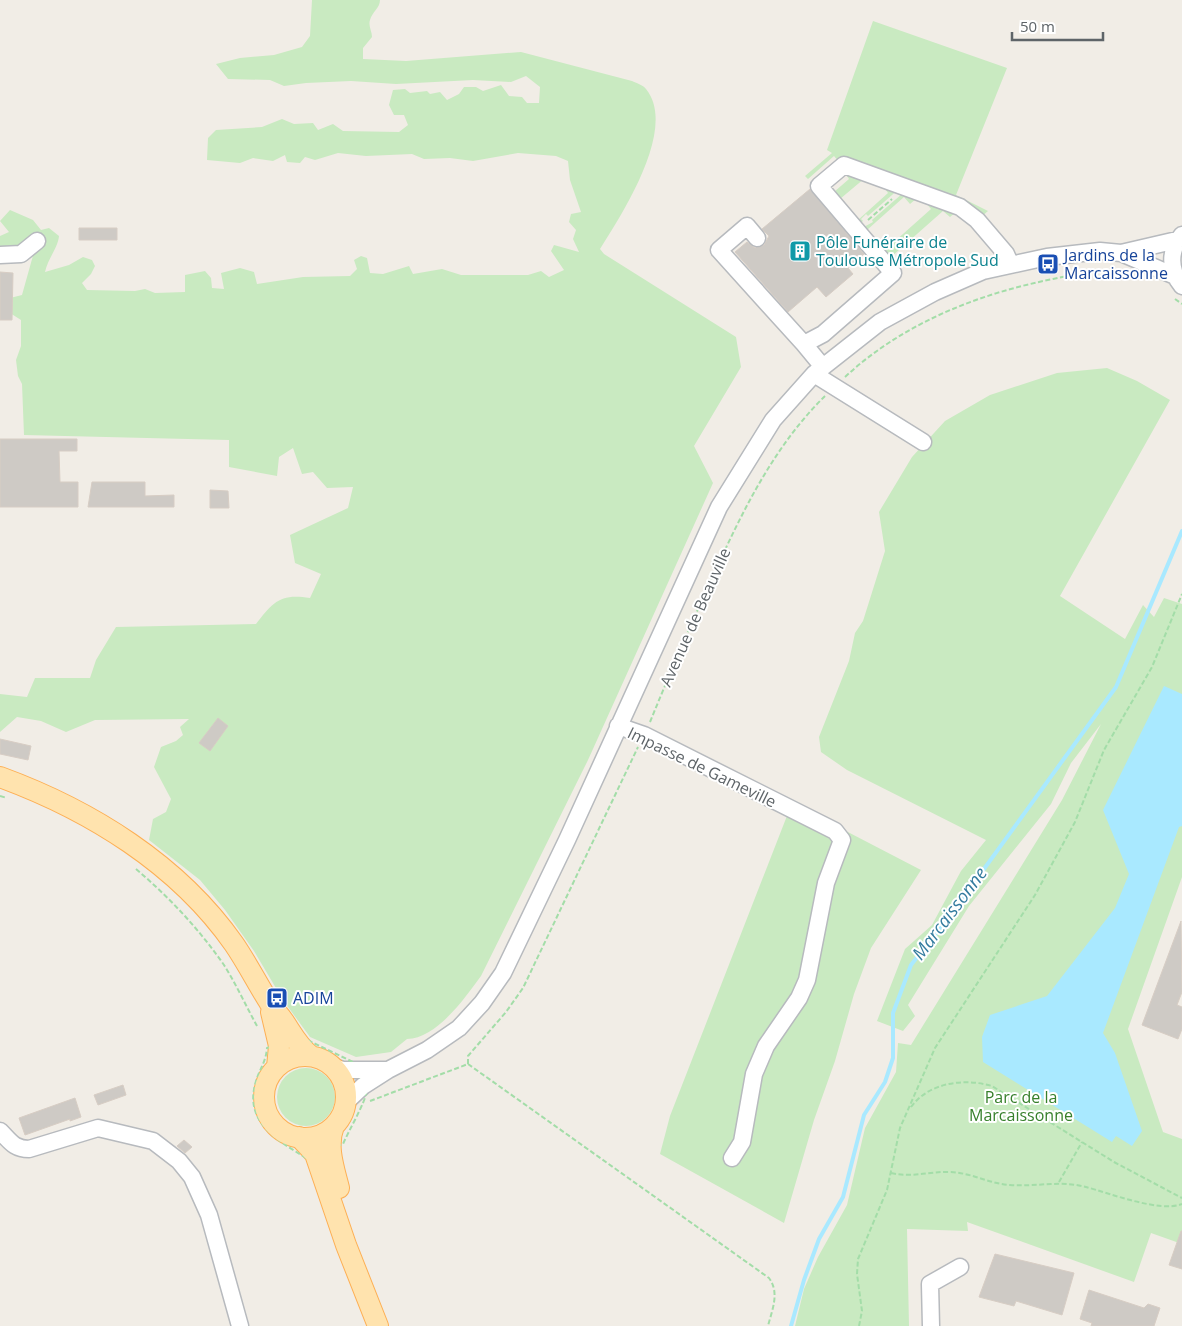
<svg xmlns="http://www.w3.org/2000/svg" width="1182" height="1326" font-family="'Open Sans',sans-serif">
	<rect width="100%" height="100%" fill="#f1ede6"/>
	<path fill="#c9eac1" d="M312,0H380C380,8 372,12 370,20C368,26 372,31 372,37L363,48V59L406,61L521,52L632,81C636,83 643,85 646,89C678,128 622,214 600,249L604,254L736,337L741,367L694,446L713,483L588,760L481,976C465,998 436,1039 407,1039L391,1052L356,1057L310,1037L283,1000L254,951L225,910L200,880L149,840L153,819L166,812L171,799L154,767L161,747L176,741L183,735L180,727L189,719L95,720L66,732L41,721L17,717L0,732V694L27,697L35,678H90L96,660L116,627L256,624C273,602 280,593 310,598L321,574L295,563L290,535L348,508L353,487L327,488L313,472L302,474L293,448L279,457L277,476L229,467V440L24,435L22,384L18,376L16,360L21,346V320L10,313V298L22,295L34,252L0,256V236L9,232L0,221L10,210L33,220L41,230L49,228L59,236C58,248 48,258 45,272L69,265L83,257L92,260L95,266L91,274L82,283L87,290L135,291L145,289L155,293L185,292V275L205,271L211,278L212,288L224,289L221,273L240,268L254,272L257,284L303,277L350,276L357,269L354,260L361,256L367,258L370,273L383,274L409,266L413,274L442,269L461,275H528L541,271L549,277L564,270L551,251L554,245L579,252L573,239L576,230L569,222L571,214L581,212L570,180L568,161L556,156L518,153L473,161L450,158L424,159L412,154L366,156L338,153L315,160L305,157L300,163L287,162L285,155L273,161L253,158L240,163L207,160L208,138L216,130L262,127L282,119L294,124L313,123L318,130L333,124L343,131L399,132L408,125L404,115H394L389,105L393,90L405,89L410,93L427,91L430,94L440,92L447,100L459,94L464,87H476L483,91L501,85L509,96L522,97L527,103H539L540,87L526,76L511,82L473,80L396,84L351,81L306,83L284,86L270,80L228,79L216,64L240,58L274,55L302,47L310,36Z
		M873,21L1007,68L956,195L988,211L981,217L840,163L834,156L808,179L805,176L832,153L827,150Z
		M847,170L874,180L871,184L865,178L840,199L846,206L844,208L826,187L828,186L834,192L849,179L844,172Z
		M883,186L900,188L868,216L866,214L861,219L863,221L858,225V220L888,193Z
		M903,193L917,198L910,204L904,197L867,230L862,228L873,222L872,220Z
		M926,203L956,212L950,217L943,211L891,257L896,264L895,266L877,245L879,244L885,250L931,209Z
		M1107,368L1137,381L1170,400L1060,596L1125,639L1143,605L1154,617L1164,598L1182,604V877L1128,1029L1163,1132L1182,1139V1244L1151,1233L1134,1282L967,1222L968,1231L907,1229L909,1326H795L804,1289L818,1257L847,1205L865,1128L896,1072L898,1043L911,1045L1062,800L1101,724L1071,763L1051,804L969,906L908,1005L915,1016L903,1031L877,1021L905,949L932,925L961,871L986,840L847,770L821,752L819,737L849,661L855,633L863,621L885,551L879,512L912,457L945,421L990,395L1057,373Z
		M792,803L921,870L871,948L854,994L835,1061L814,1120L784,1223L660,1154L670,1116Z
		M277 1097a29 29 0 1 1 58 0a29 29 0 1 1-58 0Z"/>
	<path fill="#a9e9ff" d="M1164,686L1182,694V826L1179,827L1103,1033L1115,1053L1142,1131L1132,1146L1116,1136L1112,1142L983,1062L982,1037L990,1015L1047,996L1115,908L1129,874L1103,810Z"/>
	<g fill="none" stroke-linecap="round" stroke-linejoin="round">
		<path stroke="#a9e9ff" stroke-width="4" d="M791,1326L804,1280L819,1239L843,1197L864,1115L885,1082L893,1058V1013L911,965L952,913L1116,687L1182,531"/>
	</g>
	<path fill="#cecac5" stroke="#d7cdc4" d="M810,189L864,254L848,268L853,274L826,297L817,287L788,312L735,252L747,242L755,248L764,245L769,236L762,229Z
		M79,228H117V240H79Z
		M0,272L13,273L12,320H0Z
		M0,439H77V451H59L60,482H78V507H0Z
		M92,482H145V496L174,495V507H88Z
		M210,490L228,491L229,508H210Z
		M218,718L228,726L210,751L199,743Z
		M0,739L31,746L28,760L0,754Z
		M1181,921L1182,992L1177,1005L1182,1007V1029L1178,1039L1142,1025Z
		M123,1085L126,1095L98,1105L94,1095Z
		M75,1098L81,1117L70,1121V1119L25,1135L19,1118Z
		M184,1140L192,1147L185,1153L177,1146Z
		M1181,1231H1182V1269L1169,1265Z
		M995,1254L1074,1273L1062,1315L1016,1301L1014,1306L979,1297Z
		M1089,1290L1144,1308L1148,1304L1160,1308L1154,1326H1091L1092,1323L1080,1319Z"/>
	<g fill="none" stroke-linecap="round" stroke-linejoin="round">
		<g stroke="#b7babe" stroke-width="19">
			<path id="minor" d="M1182,235C1169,250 1169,270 1182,286
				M757,238L747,226L719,250L804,344
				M1121,253L1175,276
				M0,255L21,254L37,241
				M823,367L804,344L823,334L893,273L819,186L844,165L960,207L977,220L1006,254L1010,263
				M814,374L923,442
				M618,726L644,735L835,831L842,840L826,883L807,980L799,998L766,1046L754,1074L742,1142L732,1158
				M334,1067L343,1070H388
				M346,1102L363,1086L388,1070L427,1050L459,1028L482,1003L503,973L567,840L719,507L773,420L814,374L880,322L935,292L983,271L1047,257L1100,251L1121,253L1177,240
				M0,1131C10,1141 14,1149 29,1149L98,1128L153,1141L179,1161L192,1177L209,1215L240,1326
				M931,1326L930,1284L960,1267"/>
		</g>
		<g stroke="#fdaf54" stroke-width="22">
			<path id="major" d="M0,777C90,810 178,864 234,944C247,963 257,983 269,1002C273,1009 279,1014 283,1020C292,1033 298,1046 311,1056
				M271,1012L279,1046L277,1067
				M264 1097a41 41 0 1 1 82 0a41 41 0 1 1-82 0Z
				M334,1126C326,1146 334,1168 339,1188
				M299,1137L315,1154L346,1245L378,1326"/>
		</g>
		<path stroke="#a3dda8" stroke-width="2" stroke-dasharray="5 2.5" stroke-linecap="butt" d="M868,220L892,199
			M1175,299L1182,304
			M845,377C902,324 977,294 1053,279C1076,274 1101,269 1124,271
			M650,722C670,673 691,624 713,576C742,512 774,446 825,396
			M0,796L7,798
			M136,869C169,897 199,929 224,965C236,984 246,1006 257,1026
			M301,1037L355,1063C357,1074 365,1083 366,1093C366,1101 347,1134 343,1144L306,1158C279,1141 245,1123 255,1085C258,1071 266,1063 267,1048Z
			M468,1064V1056L506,1012L523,988L638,747
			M468,1064L769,1278C780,1293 772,1310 768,1326
			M370,1101L468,1064
			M911,1107C929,1082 965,1078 992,1086L1114,1162L1182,1198
			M891,1173C914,1178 929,1171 951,1172C972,1173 990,1184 1010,1185C1036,1187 1060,1180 1086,1187C1109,1193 1160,1213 1182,1204
			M1059,1182L1082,1142
			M859,1326L862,1311L857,1274L858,1259L887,1190L900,1128L935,1048L1035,895L1075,822L1104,750L1152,667L1182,594"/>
		<use href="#minor" stroke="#fff" stroke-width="16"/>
		<use href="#major" stroke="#ffe3ae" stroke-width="20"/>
	</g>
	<defs>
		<g id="building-square" transform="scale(1.125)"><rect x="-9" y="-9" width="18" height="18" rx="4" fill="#0f9aa8" stroke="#fff"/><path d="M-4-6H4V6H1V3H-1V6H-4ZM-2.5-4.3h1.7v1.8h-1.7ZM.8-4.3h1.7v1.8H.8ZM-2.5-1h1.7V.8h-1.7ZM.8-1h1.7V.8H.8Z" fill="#fff"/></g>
		<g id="bus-square" transform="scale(1.125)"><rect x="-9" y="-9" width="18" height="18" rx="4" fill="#1a4fb4" stroke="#fff"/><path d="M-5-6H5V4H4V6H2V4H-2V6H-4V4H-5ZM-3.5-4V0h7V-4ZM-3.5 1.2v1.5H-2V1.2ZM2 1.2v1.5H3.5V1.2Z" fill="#fff"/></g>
	</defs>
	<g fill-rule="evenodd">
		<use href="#building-square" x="800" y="251"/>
		<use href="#bus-square" x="1048" y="264"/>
		<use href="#bus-square" x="277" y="998"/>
	</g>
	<g text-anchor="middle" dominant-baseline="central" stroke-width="4" stroke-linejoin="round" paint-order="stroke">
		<g font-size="16" fill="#0d838f" stroke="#fff" text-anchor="start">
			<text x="816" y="242">Pôle Funéraire de<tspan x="816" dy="18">Toulouse Métropole Sud</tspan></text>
		</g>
		<g font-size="16" fill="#164399" stroke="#fff" text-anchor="start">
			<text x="1064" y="255">Jardins de la<tspan x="1064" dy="18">Marcaissonne</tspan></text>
			<text x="293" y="998">ADIM</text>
		</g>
		<g font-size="16" fill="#5e6468" stroke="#fff">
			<text transform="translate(695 617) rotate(-66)">Avenue de Beauville</text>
			<text transform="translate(702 767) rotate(26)">Impasse de Gameville</text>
		</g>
		<g font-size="16" fill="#37802c" stroke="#fff">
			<text x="1021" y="1097">Parc de la<tspan x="1021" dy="18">Marcaissonne</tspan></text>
		</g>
		<g font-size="18" font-style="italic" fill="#347c9f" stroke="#fff">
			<text transform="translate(949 913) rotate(-53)">Marcaissonne</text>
		</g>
	</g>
	<path d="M1012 32v8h91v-8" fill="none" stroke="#5e6468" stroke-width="2.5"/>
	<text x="1020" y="32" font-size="15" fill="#5e6468" stroke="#ffffff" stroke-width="4" paint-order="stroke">50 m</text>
</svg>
